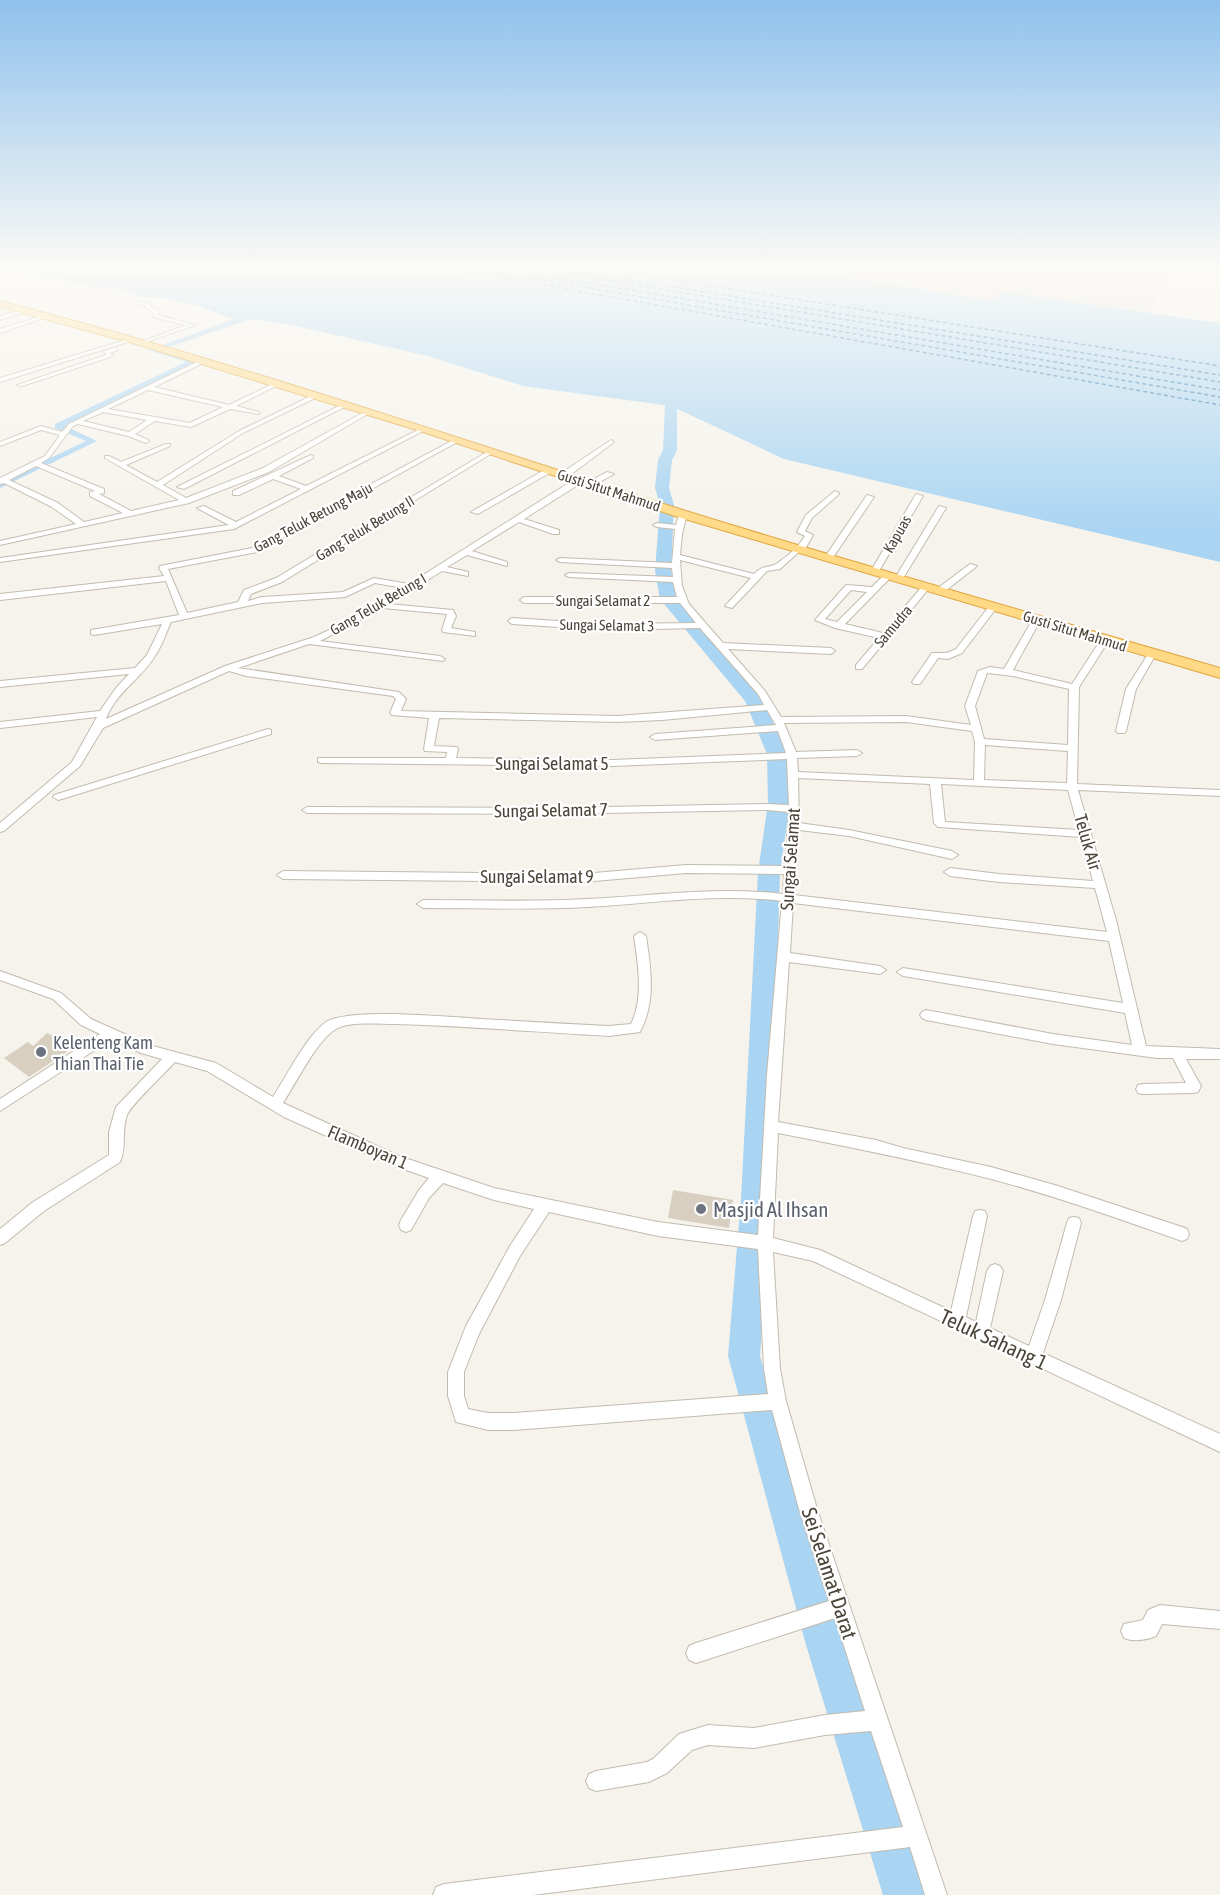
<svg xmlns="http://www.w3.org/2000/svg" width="1220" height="1895" font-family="'Asap Condensed',sans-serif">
	<rect width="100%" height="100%" fill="#f6f3ec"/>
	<path fill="#e6e2dd" d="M822,269H1134L1171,273L1150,313L1002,292L995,301L817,273Z"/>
	<path fill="#a9d4f2" d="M23,269H822L818,273L994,301L1002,292L1220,323V562L784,459L671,406L523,386L428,356L287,324L251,319L172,346L155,348L234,319L195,305L158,297L142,298L123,289L95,287L53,277L24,273Z"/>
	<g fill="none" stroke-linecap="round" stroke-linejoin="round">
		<path fill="#a9d4f2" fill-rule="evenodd" d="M158,346V349L197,362L65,426L97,441L0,488V482L86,441L55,428V424L186,362L146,349Z"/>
		<path fill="#a9d4f2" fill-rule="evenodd" d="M671,402L677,406V450L672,460L669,488L674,505L671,571L676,598L761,696L787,754L790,803L780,872L771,1199L760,1356L844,1645L927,1895H883L806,1645L728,1356L741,1199L758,872L768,803L767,754L745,701L660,599L655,571L660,505L655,488L658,460L663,450L665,406Z"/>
		<path stroke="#2e7ab2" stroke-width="1.5" stroke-dasharray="4 3" stroke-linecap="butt" d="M454,269L1220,405
			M480,269L1220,397
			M508,269L1220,390
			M541,269L1220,382
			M562,269L1220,375
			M604,269L1220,366"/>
	</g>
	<path fill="#d8cfc1" d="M47,1033L76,1046L29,1077L4,1058L28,1042L33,1046Z
		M673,1190L733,1200L729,1228L668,1218Z"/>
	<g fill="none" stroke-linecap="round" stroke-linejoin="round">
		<g stroke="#c2bbae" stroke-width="2">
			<path id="minor" d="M1071,269H1076L1071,282H1067Z
				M139,302L149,303L150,306L157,309L158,315L195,325L141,344V342L186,325L153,317L152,311L146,308L145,305L139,304Z
				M22,310L27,311L0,320V316Z
				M44,315L49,316L0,333V329Z
				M129,339L134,340L0,382V378Z
				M116,347L118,350L110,353L113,355L107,358L22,386L17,385L103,356L106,355L104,351Z
				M201,360L203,363L154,387L229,405L275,383L280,384L236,406L259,412V414L230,409L191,427L155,421L135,434L148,440L149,441L146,443L128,436L78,424L73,426L49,458L41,463L104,489V493L99,494L131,511L179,500L105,458V456H109L121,462L166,444H170V446L126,465L157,482L239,431L313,395H317V397L243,433L163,485L186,498L263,468L366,411L371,412L269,472L189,503L0,545V541L76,524L52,507L4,483L0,484V478L45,456L60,435L41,430L0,446V442L41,426L62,432L69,424ZM148,390L223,407L190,423L108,409ZM103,412L147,420L129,432L83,421ZM36,466L95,491L90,492V496L123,513L84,522L58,503L9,480Z
				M343,404L348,405L184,489L177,487Z
				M422,428L427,429L234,529L0,562V558L229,525L197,508L204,506L236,522L301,489L273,479L239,495H233V491L311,455L313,456V458L279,476L306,486Z
				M457,438L460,440L459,441L257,552L168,569L187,613L238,602L244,590L276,578L492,449L495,451L494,452L282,582L251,594L248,601L262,597L343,592L374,578L409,584L575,479H581V483L524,519L559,530V534H553L519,522L472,551L507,562V566L467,555L447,567L468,572V576L442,571L389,604L453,610L456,616L451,628L475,632V636L443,632L442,630L447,614L383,608L320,641L440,656L445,659L443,661L309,644L238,668L399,692L406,699L401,711L617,716L764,705L758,694L700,628L605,630L512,624L508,621L512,618L605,624L696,623L680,603H524L520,600L524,597H677L673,582L569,577L565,575L569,573L673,577L672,568L560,562L556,560L560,558L672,563L675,529L657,527L653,525L657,523L676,525L679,514L683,512L687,514L682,534L680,555L754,574C764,564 767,569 776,564C787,557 799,546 805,536L797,532L806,515L835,491L839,493L838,495L812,518L805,531L813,535L804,551H800L780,569L767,571L732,608L725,606L751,578L680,560L682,586L689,604L723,643L831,648L835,651L831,654L728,649L765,691L781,717L906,716L971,725L965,706L978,671L990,667L1004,669L1033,619L1037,616L1041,619L1013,670L1072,684L1102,638H1108L1109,640L1079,687L1077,784L1220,790V796L1078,790L1116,920L1146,1046L1220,1049V1059H1186L1201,1086L1198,1092L1193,1093L1143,1094L1138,1093L1136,1089L1138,1085L1143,1084L1186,1083L1173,1058H1157L1053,1044L926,1020L922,1018L920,1015L922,1012L926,1010L1053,1034L1132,1045L1125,1013L903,976L897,972L903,968L1123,1003L1109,941L793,903L790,953L880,966L886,970L880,974L789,962L778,1122L876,1140L903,1148L991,1167L1058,1186L1182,1227L1187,1229L1189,1234L1187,1239L1182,1241C1119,1219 1056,1196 991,1179C921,1161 849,1147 778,1133L773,1238L820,1250L951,1311L973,1216L975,1211L980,1210L985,1211L987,1216L966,1317L976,1322L987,1271L990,1266L995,1264L1000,1266L1003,1271L990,1328L1029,1346L1045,1300L1067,1223L1069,1218L1074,1217L1079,1218L1081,1223L1061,1300L1043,1353L1220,1434V1452L813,1261L773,1252L780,1369L786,1401L817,1509L947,1895H925L910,1847L533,1895H433L436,1887L444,1884L903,1827L871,1731L825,1735L754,1748L708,1745L692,1750L667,1773L649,1782L596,1791L589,1788L586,1781L589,1774L596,1771L647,1762L653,1759L679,1734L708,1725L754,1728L825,1715L865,1711L835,1618L696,1663L689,1660L686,1653L689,1646L696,1643L829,1601L799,1509L772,1410L514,1430H488L456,1422L448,1396V1372L466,1326L510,1246L534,1209L494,1200L443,1183L429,1198L411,1230L406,1232L401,1230L399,1225L401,1220L419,1190L429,1178L389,1164L284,1117L207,1071L175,1062C165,1073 131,1105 127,1115C121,1131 127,1147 120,1162L44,1211L5,1243L0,1245V1229L33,1202L109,1155V1132L116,1107L162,1059L141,1053L112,1039L0,1111V1099L100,1034L81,1025L53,999L0,980V971L61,993L91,1019L149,1045L216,1063L273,1097C286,1077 307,1035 326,1022C350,1007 449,1017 481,1019C523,1021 566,1024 609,1026L631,1024C644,998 638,964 634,936L640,932L646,936C651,969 656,1002 640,1032L609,1036C538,1032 466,1026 395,1024C379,1024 349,1021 336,1029C317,1040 296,1083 283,1103L399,1156L494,1188L658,1222L758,1235L767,1075L782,901C718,893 653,903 589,907C534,910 478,908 423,908L417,904L423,900C478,900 533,902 587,899C652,896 717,886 783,894L784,874L686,873L583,882L283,879L277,875L283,871L583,874L686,865L785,866L789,812L767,810L552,814L307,813L302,810L307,807L552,808L767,804L789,805L787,759L612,766L322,763L318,762V758H446L447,752L425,751L424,749L429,718L392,715L390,713L396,699L393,696L246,676L229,671L103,728L80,766L4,831L0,832V823L72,762L97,717L0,728V722L100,711L116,688L129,674L0,687V681L135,668L147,655L162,624L94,635L91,634V630L179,615L166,581L0,600V594L164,576L159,568L160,566L252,548ZM375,583L403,588L340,625L314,637L225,666L106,719C116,692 141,679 155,656C162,646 166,633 171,622L262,603L345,597ZM987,673L1013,676L1069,689L1068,745L984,739L975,706ZM767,710L776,725L655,734L650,737L655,740L778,731L786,753L612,760L456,758L458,749L457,747L434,746L439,718L617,722L662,720ZM906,722L972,731L975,742L974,780L798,772L797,758L857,756L862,753L857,750L796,752L784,723ZM985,745L1068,751L1067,783L984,780ZM798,778L930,784L934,823L938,827L1081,837L1093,881L999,874L950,868L944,872L950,876L999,882L1095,888L1107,932L794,895L799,830L849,836L952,859L958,855L952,851L849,830L799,823ZM941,784L1068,790L1079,830L945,822ZM549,1212L658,1236L758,1249L764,1369L768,1394L514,1413H488L468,1409L464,1396V1372L479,1334L520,1256Z
				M611,440L613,441V443L566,478H560V474Z
				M546,469L553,471L478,514L471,512Z
				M607,472L614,474L592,486L585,484Z
				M916,494L923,496L879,571L872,573L871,571Z
				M867,495L874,497L832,559H826L825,557Z
				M939,506L946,508L902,580H896L895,578Z
				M970,564L977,566L944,592H938V588Z
				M886,573L893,575L845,624L883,633L924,584L931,586L862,669H856V665L879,638L835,628L815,620L846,585L872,587ZM851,590L867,592L837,622L825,619Z
				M991,604L998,606L962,653L948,659L938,658L920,684H914L912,682L932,653H947L956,649Z
				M1152,651L1156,654L1136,689L1126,731L1124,733H1118L1116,731L1126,689L1148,654Z
				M268,729L271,730V734L62,799L58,800L53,797L54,795Z
				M1160,1605L1220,1611V1629L1162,1624L1156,1636C1146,1640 1134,1642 1124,1638L1121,1631L1124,1624L1143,1620L1148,1610Z"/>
		</g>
		<g stroke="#c2bbae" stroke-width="2">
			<path id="tertiary" d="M1151,269L1220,274V278L1154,271Z"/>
		</g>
		<g stroke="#e0a43c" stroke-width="2">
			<path id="trunk" d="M0,301C232,361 458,439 686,511C863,566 1042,616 1220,668V678L678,517L420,431L136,344L0,307Z"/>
		</g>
		<use href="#minor" fill="#fff" fill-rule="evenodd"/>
		<use href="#tertiary" fill="#fff" fill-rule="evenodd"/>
		<use href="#trunk" fill="#ffd985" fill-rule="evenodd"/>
	</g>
	<linearGradient id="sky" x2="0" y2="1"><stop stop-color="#8fc1ec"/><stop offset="0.5" stop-color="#fbfaf6"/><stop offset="1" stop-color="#fbfaf6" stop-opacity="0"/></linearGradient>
	<rect width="1220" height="534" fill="url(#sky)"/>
	<g fill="#6b7280" stroke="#fff" stroke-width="2">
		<circle cx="41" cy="1052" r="6"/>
		<circle cx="701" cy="1209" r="6"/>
	</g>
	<g text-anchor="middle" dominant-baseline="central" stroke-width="4.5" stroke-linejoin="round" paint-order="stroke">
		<g font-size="15" fill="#4b4439" stroke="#fff">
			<text transform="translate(609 490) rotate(18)">Gusti Situt Mahmud</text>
			<text transform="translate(313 517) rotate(-28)">Gang Teluk Betung Maju</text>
			<text transform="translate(365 528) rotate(-31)">Gang Teluk Betung II</text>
			<text transform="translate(897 534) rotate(-60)">Kapuas</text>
			<text x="603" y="600">Sungai Selamat 2</text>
			<text transform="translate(378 604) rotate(-30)">Gang Teluk Betung I</text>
			<text transform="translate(607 625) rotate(1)">Sungai Selamat 3</text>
			<text transform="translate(893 626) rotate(-50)">Samudra</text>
			<text transform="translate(1075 631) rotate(17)">Gusti Situt Mahmud</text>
		</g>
		<g font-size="18" fill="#4b4439" stroke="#fff">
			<text x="552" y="763">Sungai Selamat 5</text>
			<text transform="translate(551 810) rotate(-1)">Sungai Selamat 7</text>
			<text transform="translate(1088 842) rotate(74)">Teluk Air</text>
			<text transform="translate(790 859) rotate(-86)">Sungai Selamat</text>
			<text x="537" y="876">Sungai Selamat 9</text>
			<text transform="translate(368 1147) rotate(23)">Flamboyan 1</text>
		</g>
		<g font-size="18" fill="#5b616d" stroke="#fff" text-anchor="start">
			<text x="53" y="1042">Kelenteng Kam<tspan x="53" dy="21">Thian Thai Tie</tspan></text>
		</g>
		<g font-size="21" fill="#5b616d" stroke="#fff" text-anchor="start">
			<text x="713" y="1209">Masjid Al Ihsan</text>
		</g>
		<g font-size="21" fill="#4b4439" stroke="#fff">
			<text transform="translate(994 1339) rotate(25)">Teluk Sahang 1</text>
			<text transform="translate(830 1573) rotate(72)">Sei Selamat Darat</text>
		</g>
	</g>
</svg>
